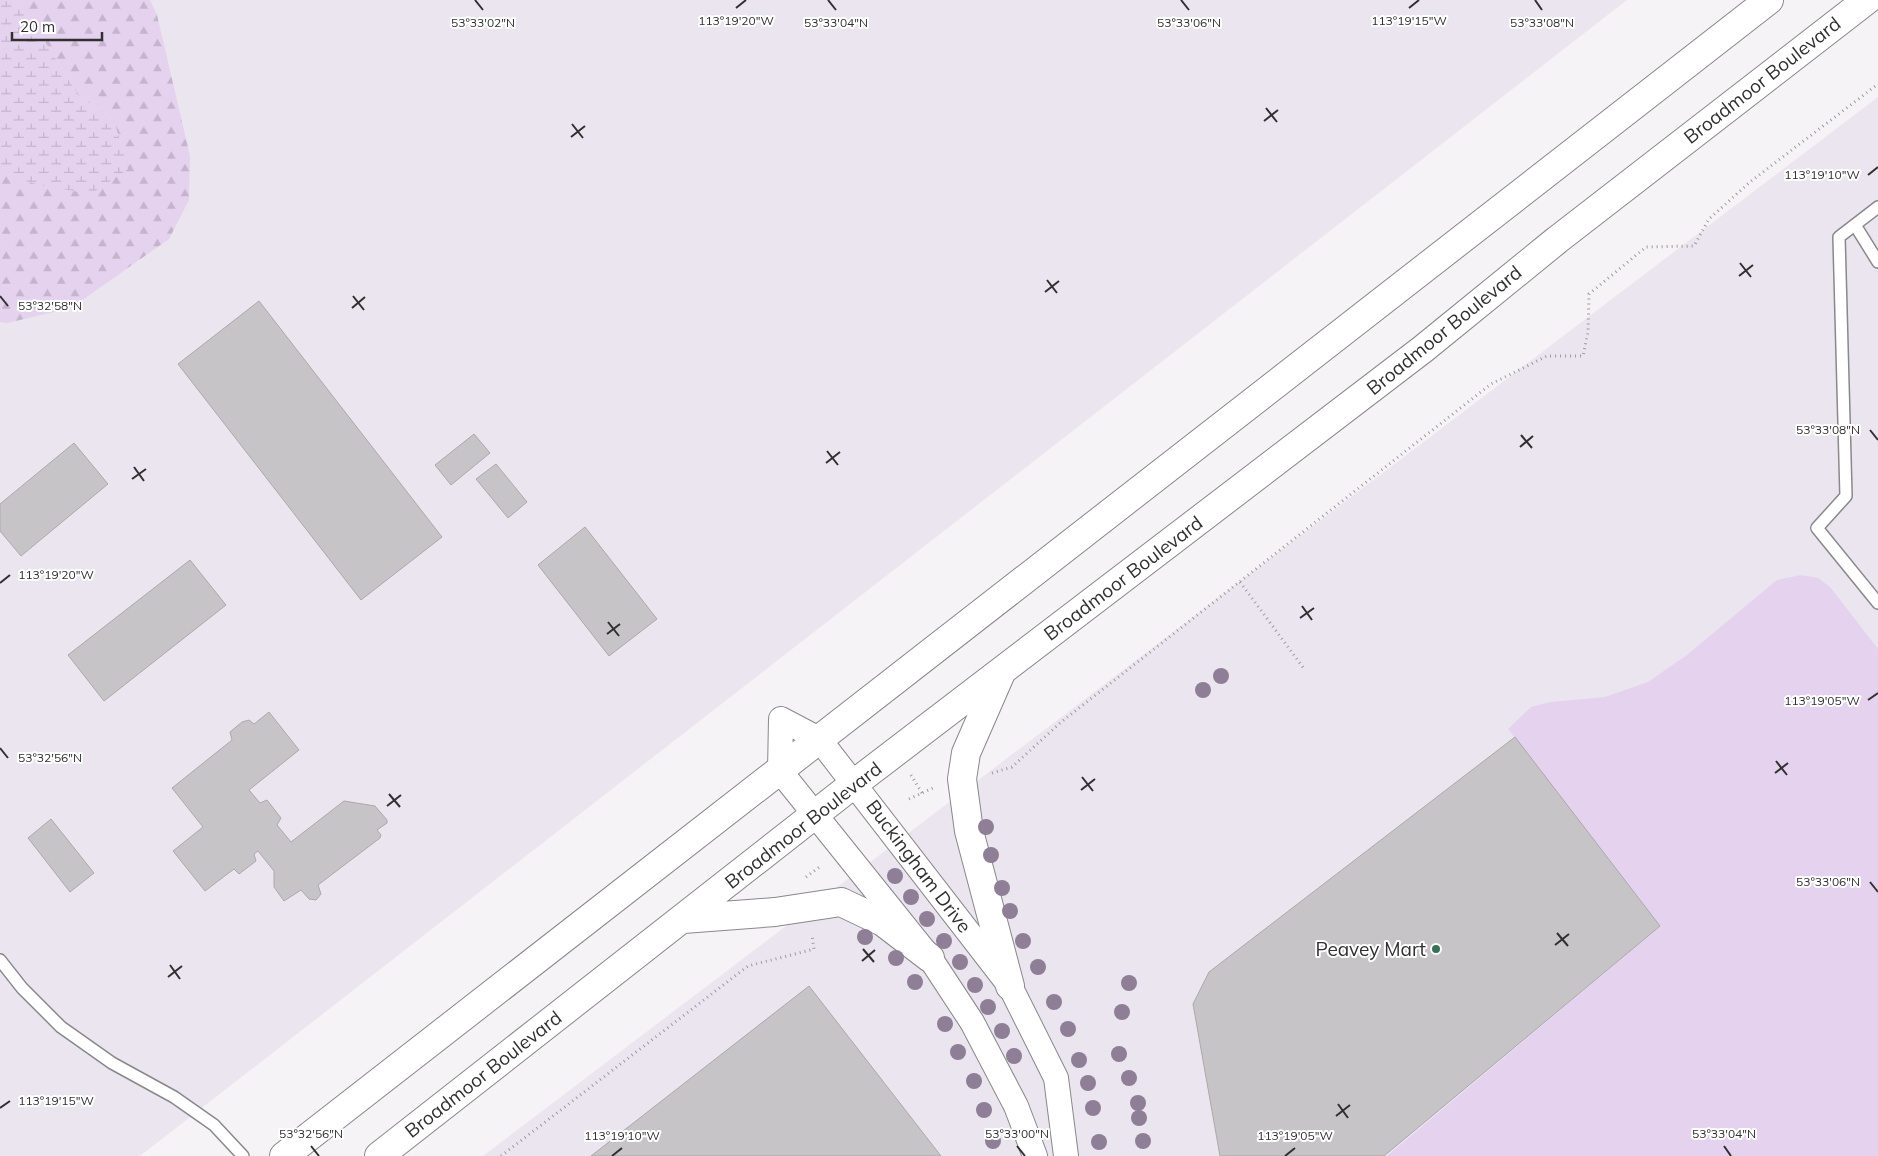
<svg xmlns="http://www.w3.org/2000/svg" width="1878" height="1156" font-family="Mulish,sans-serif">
	<defs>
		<pattern id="forest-firs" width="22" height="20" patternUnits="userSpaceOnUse" patternTransform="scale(1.25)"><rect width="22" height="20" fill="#e4d2ef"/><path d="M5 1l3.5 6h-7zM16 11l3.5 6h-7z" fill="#c4b5cd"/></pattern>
		<pattern id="wetland-marsh" width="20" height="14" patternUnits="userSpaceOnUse" patternTransform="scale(1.25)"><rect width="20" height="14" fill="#e4d2ef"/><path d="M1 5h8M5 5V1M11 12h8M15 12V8" fill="none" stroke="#c4b5cd"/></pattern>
	</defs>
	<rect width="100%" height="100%" fill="#f5f3f6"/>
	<path fill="#ebe5ef" d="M0,0H1627L140,1156H0Z
		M1878,97V1156H483Z"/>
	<path fill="url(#forest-firs)" d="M13,0H150L157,15L190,156L189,200L169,239L71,308L7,323L0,322V174H5L114,120L79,96L40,34Z"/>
	<path fill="url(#wetland-marsh)" d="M0,0H13L40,34L79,96L114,120L128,169L91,194L44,186L0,174Z"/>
	<path fill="#e4d2ef" d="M1801,575L1818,578L1830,587L1878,649V1156H1387L1660,926L1508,729L1531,707L1551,702L1605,697L1648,682L1687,655L1777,580Z"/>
	<path fill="#c6c4c7" stroke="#aaa9ab" d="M259,301L442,537L361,600L178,364Z
		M474,434L490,453L451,485L435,465Z
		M74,443L108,484L21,556L0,531V504Z
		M496,464L527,502L508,518L476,479Z
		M585,527L657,619L609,656L538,565Z
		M190,560L226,605L104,701L68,655Z
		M269,712L299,750L249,790L260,803L267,800L281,818L277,825L291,842L344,801L375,806L387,820V823L377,830L381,835L380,838L318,885L321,894L316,900L309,899L301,890L284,901L274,887V871L258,851L254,854L256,861L239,874L234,869L205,891L173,851L203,827L172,788L232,740L230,732L242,722L249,720L254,724Z
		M1515,737L1660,926L1384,1156H1220L1193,1004L1209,972Z
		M51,819L94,873L70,892L28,838Z
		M809,986L941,1156H591Z"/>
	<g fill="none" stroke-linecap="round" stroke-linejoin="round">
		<g stroke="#89888a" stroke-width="14">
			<path id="lane" d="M1878,207L1839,237L1846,496L1817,528L1878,603
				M1855,225L1878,262
				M0,960L22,988L61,1027L112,1063L174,1097L214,1125L243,1156"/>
		</g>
		<g stroke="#89888a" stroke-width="26">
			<path id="street" d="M1035,1156L1016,1106L972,1022L930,958L780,771L781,719L819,739L1010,986L1056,1078L1066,1156"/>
		</g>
		<g stroke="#89888a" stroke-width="30">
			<path id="secondary" d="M1001,673L966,753L962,779L969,831L1010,986
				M683,919L775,912L841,902L883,922L930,958
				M284,1156L1769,0
				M379,1156L855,783L1423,349L1557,240L1867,0"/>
		</g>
		<path stroke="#9d9c9e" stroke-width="3" stroke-dasharray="1 4" stroke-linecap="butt" d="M1240,582L1305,670
			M992,773L1012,767L1060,723L1491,384L1547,356H1583L1588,332L1589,294L1646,247L1694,246L1709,219L1750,182L1878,84
			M911,775L922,793
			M909,799L935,787
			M806,877L821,866
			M501,1156L748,966L814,949L812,935"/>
		<use href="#lane" stroke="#fff" stroke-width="11"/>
		<use href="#street" stroke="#fff" stroke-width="24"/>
		<use href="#secondary" stroke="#fff" stroke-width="28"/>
	</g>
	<g fill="#8e7e96">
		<circle cx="1221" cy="676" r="8"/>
		<circle cx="1203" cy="690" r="8"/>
		<circle cx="986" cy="827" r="8"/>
		<circle cx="991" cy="855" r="8"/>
		<circle cx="895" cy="876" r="8"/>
		<circle cx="1002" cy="888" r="8"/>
		<circle cx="911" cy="897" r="8"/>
		<circle cx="1010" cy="911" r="8"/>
		<circle cx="927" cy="919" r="8"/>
		<circle cx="865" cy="937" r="8"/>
		<circle cx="944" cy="941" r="8"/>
		<circle cx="1023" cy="941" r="8"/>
		<circle cx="896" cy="958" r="8"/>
		<circle cx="960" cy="962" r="8"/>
		<circle cx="1038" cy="967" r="8"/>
		<circle cx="915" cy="982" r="8"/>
		<circle cx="1129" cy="983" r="8"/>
		<circle cx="975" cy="985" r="8"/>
		<circle cx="1054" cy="1002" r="8"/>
		<circle cx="988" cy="1007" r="8"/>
		<circle cx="1122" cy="1012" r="8"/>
		<circle cx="945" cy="1024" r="8"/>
		<circle cx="1068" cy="1029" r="8"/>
		<circle cx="1002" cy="1031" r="8"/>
		<circle cx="958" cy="1052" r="8"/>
		<circle cx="1119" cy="1054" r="8"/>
		<circle cx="1014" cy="1056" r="8"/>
		<circle cx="1079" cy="1060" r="8"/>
		<circle cx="1129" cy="1078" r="8"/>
		<circle cx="974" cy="1081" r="8"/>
		<circle cx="1088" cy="1083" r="8"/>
		<circle cx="1138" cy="1103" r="8"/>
		<circle cx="1093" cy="1108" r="8"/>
		<circle cx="984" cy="1110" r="8"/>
		<circle cx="1139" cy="1118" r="8"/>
		<circle cx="993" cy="1141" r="8"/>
		<circle cx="1143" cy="1141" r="8"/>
		<circle cx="1099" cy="1142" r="8"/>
	</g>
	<path fill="none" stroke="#303031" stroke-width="2" d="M475,0L483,10M828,0L836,10M1181,0L1189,10M1535,0L1542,10M736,8L746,0M1409,8L1419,0M1266,108L1277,122M1264,121L1278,110M572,124L583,138M571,137L585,126M1868,175L1878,167M1740,263L1751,277M1739,276L1753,265M1047,280L1057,293M1045,292L1059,281M0,296L8,306M353,296L364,310M352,308L365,297M1870,430L1878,440M1521,435L1532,448M1520,447L1533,436M827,451L838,465M826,463L840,452M134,467L144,481M132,479L146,469M0,583L10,575M1302,606L1312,620M1300,618L1314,608M608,622L619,636M607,634L620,624M1868,700L1878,693M0,748L8,758M1776,761L1787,775M1775,773L1788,763M1082,777L1093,791M1081,790L1095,779M389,794L400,807M387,806L401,795M1870,882L1878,892M1557,933L1568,946M1555,945L1569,934M863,949L874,962M862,961L875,950M170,965L180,979M168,977L182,966M1338,1104L1348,1118M0,1108L10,1101M1336,1116L1350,1105M311,1146L319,1156M1017,1146L1025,1156M1724,1146L1731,1156M612,1156L622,1148M1285,1156L1295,1148"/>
	<circle fill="#387058" stroke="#fff" stroke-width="2" cx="1436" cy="949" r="5"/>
	<g text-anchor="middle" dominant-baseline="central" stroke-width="4" stroke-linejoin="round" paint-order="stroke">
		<g font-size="19" fill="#303031" stroke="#fff">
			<text transform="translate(1762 80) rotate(-38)">Broadmoor Boulevard</text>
			<text transform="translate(1444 330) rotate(-39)">Broadmoor Boulevard</text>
			<text transform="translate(1123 578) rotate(-37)">Broadmoor Boulevard</text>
			<text transform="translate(803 825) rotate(-38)">Broadmoor Boulevard</text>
			<text transform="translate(919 866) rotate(53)">Buckingham Drive</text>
			<text transform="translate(483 1074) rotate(-38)">Broadmoor Boulevard</text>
		</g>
		<g font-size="19" fill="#303031" stroke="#fff" text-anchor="end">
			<text x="1426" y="949">Peavey Mart</text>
		</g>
	</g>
	<g font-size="12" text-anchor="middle" fill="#303031" stroke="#fff" stroke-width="4" stroke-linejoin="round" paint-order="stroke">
		<text x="736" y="25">113°19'20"W</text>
		<text x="1409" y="25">113°19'15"W</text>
		<text x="483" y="27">53°33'02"N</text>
		<text x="1189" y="27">53°33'06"N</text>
		<text x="836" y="27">53°33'04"N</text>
		<text x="1542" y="27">53°33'08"N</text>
		<text x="1822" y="179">113°19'10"W</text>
		<text x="50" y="310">53°32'58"N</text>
		<text x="1828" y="434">53°33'08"N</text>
		<text x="56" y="579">113°19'20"W</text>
		<text x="1822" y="705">113°19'05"W</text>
		<text x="50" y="762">53°32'56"N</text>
		<text x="1828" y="886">53°33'06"N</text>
		<text x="56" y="1105">113°19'15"W</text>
		<text x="311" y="1138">53°32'56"N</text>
		<text x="1017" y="1138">53°33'00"N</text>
		<text x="1724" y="1138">53°33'04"N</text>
		<text x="622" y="1140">113°19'10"W</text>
		<text x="1295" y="1140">113°19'05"W</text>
	</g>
	<path d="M12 32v8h90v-8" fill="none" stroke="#303031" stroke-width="2.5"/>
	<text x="20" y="32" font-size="15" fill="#303031" stroke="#ffffff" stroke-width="4" paint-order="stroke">20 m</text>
</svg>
